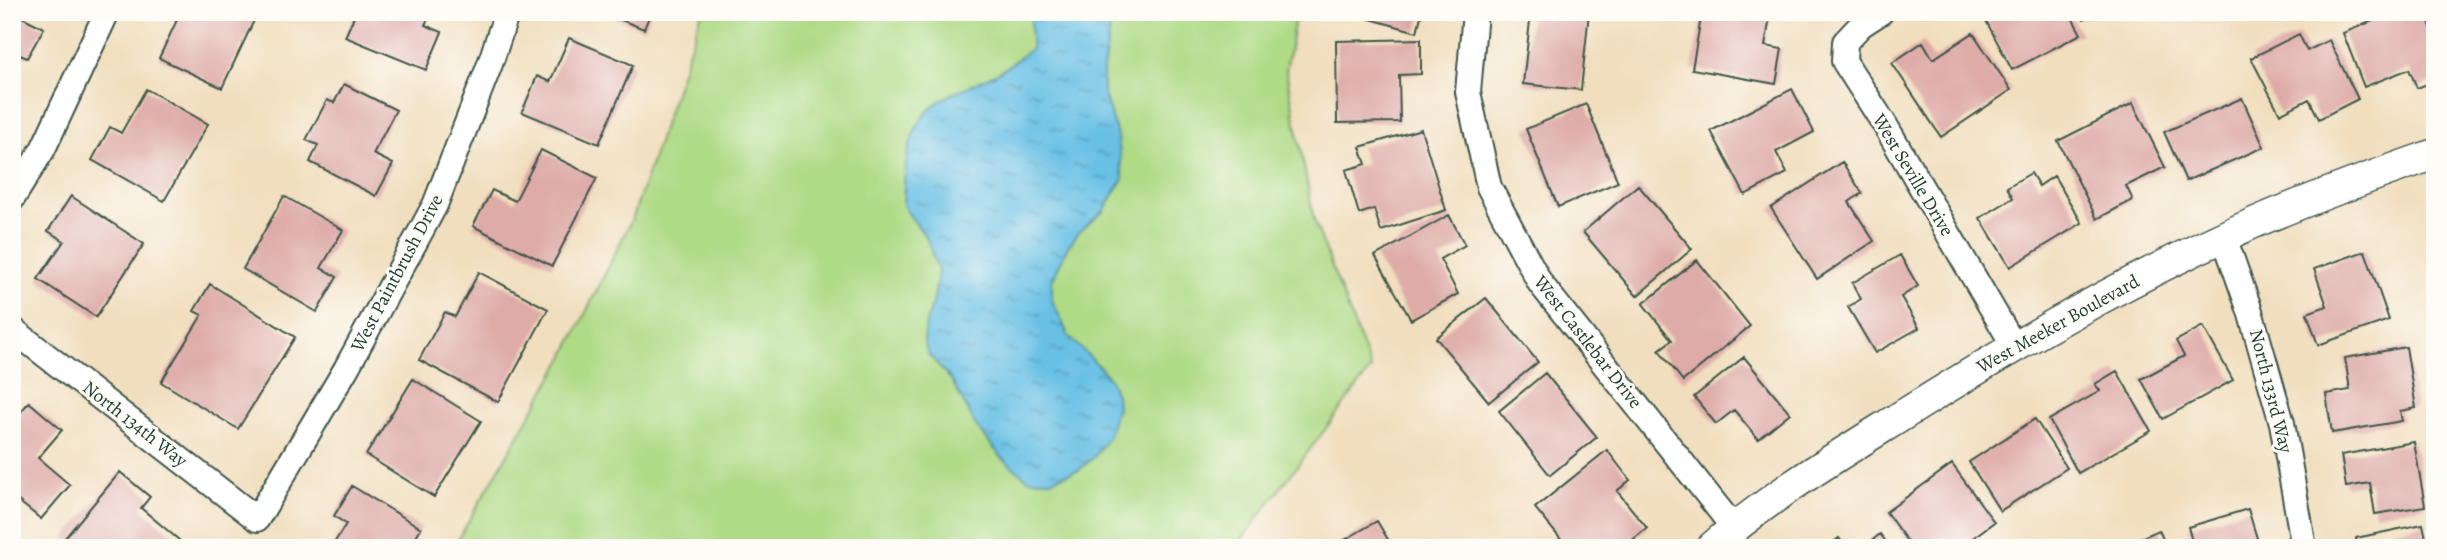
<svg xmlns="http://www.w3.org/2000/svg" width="2447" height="560" font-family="Alegreya,serif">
	<defs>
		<pattern id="water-ripples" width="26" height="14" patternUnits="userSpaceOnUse" patternTransform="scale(1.75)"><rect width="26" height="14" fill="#68c0e5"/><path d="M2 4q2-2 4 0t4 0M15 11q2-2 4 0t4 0" fill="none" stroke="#559dba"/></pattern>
	</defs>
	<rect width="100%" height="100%" fill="#fdfcf7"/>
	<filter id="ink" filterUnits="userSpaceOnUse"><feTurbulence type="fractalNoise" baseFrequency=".0143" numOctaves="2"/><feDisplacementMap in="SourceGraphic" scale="14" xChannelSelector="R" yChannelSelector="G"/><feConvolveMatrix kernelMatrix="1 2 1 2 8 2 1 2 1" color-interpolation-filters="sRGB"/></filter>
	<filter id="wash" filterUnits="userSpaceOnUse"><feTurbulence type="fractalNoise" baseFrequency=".00686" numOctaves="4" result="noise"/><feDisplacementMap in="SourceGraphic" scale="28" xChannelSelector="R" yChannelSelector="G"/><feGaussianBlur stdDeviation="1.57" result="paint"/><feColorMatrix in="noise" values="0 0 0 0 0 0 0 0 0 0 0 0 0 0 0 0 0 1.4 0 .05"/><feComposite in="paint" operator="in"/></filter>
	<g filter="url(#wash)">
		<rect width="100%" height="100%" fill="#f1debe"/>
		<path fill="#afda86" stroke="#678c5d" stroke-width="2" d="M702,12H1296L1286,71L1314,220L1371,369L1235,548H457V541L563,359L633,217Z"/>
		<path fill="url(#water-ripples)" stroke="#447e8c" stroke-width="2" d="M1034,12H1113L1103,69V91L1118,138L1123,179L1104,211L1080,231L1067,248L1052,281V300L1069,337L1099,366L1110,379L1116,395L1117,407L1109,436L1094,457L1079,470L1050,480L1028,479L1002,458L976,426L952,381L929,355L924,342L926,323L934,300L938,271L927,239L903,206C904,190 904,174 907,158C916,101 952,95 995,74C1008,68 1019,57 1031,49V20Z"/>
		<g id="blocks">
			<path fill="#deaba7" d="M12,12L44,28L27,58L20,55L12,69Z
				M162,12H258L222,88L159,58L177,20Z
				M356,12H431L425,25L442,32L426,70L345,37Z
				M601,12H651L644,29Z
				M1345,12H1422L1417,32Z
				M1531,12H1589L1581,90L1523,84Z
				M1702,12H1771L1765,46L1782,49L1776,84L1692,69Z
				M1993,12H2069L2081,34L2012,70L1984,17Z
				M2081,12H2099L2084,19Z
				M2395,12H2406L2407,16L2417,12H2425L2435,37V81L2417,88L2409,69L2364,87L2343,33Z
				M1973,33L2011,90L1941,137L1892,63L1923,42L1933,59Z
				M2299,34L2307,51L2329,40L2358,99L2319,119L2309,99L2280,114L2251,58Z
				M569,38L633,65L599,144L522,112L537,76L550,82Z
				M1421,39V74L1399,75L1400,122L1337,123L1336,41Z
				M344,84L396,110L373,154L393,164L376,196L310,162L318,145L306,140L327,100L334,103Z
				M146,89L208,124L164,201L92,160L110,127L121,133Z
				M1792,89L1814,132L1776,152L1787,173L1745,195L1711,131Z
				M2242,98L2264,147L2186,181L2164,132Z
				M2133,103L2165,167L2126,186L2133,200L2097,219L2058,141Z
				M1586,104L1618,182L1558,207L1526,129Z
				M1421,129L1446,210L1381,231L1374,209L1359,214L1346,170L1366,164L1360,147Z
				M541,150L597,178L552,266L473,226L492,190L515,201Z
				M1842,162L1862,193L1849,202L1874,241L1817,279L1771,208Z
				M2031,173L2039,186L2054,176L2082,223L2010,267L1980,218L2013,198L2007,187Z
				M1638,185L1692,249L1637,296L1583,232Z
				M71,196L144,244L96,317L38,279L64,241L48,231Z
				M284,196L343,230L321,268L337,277L317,312L243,269Z
				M1449,215L1465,245L1440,259L1458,294L1411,320L1375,256Z
				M2365,251L2389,320L2318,345L2307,313L2327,306L2314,269Z
				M1900,255L1918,286L1901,297L1919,328L1875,353L1848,307L1861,299L1852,283Z
				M1697,260L1750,326L1683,381L1659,350L1672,340L1643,304Z
				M479,272L548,309L498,402L419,360L445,312L455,317Z
				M210,284L295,337L238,429L161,382L202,315L194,311Z
				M1486,298L1538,362L1489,402L1436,338Z
				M2203,326L2233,380L2163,419L2141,379L2184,356L2176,341Z
				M2406,347L2416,408L2400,411L2402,421L2332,433L2326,394L2350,390L2345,358Z
				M1744,357L1790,413L1758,439L1734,410L1716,424L1694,397Z
				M2117,371L2151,431L2078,473L2049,420L2100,391L2095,384Z
				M1545,373L1597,437L1550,475L1499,411Z
				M413,379L481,421L434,497L366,455Z
				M29,402L62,430L38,458L70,485L41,519L12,496V422Z
				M2035,419L2067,468L2000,511L1969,462Z
				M2414,442L2425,506L2375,514L2370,483L2346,487L2341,455Z
				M1607,450L1630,480L1617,491L1647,528L1623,548H1568L1535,508Z
				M1952,464L1994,522L1959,548H1912L1886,512Z
				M120,472L150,497L141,508L179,540L172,548H76L65,538Z
				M352,486L421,528L409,548H331L346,524L334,516Z
				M2248,509L2260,548H2194L2188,527Z
				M1377,521L1393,548H1331Z
				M2423,524L2428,548H2358L2356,538Z
				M2159,530L2167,548H2118Z
				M1880,534L1891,548H1863Z
				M1839,538L1847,548H1826Z"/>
		</g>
	</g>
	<g filter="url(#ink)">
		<use href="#blocks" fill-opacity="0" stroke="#3e5549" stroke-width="2"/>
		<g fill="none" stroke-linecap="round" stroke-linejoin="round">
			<g stroke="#3e5549" stroke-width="28">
				<path id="minor" d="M1475,12L1468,92L1489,187L1540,283L1734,528
					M1881,12L1861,25L1845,42L1844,61L1885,125L2014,346
					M12,199L43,149L107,12
					M2224,237L2250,311L2282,423L2304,548
					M12,329L257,519L346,369L435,205L490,64L507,12"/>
			</g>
			<g stroke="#3e5549" stroke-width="33">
				<path id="tertiary" d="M1711,548C1767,498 1839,455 1903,415C2016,344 2133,276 2256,222C2314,197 2375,175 2435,154"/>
			</g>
			<use href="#minor" stroke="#fff" stroke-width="24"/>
			<use href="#tertiary" stroke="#fff" stroke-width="30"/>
		</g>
	</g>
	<g text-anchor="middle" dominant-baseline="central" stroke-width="6" stroke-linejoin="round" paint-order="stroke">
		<g font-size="19" fill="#1f3d34" stroke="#fdfcf7">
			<text transform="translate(1913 175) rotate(59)">West Seville Drive</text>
			<text transform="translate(397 273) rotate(-62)">West Paintbrush Drive</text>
			<text transform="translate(2058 324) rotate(-29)">West Meeker Boulevard</text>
			<text transform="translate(1588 342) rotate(52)">West Castlebar Drive</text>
			<text transform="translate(2271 391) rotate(76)">North 133rd Way</text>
			<text transform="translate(135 424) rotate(38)">North 134th Way</text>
		</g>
	</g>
	<rect width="2447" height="560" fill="none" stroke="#fdfcf7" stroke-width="42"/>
</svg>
